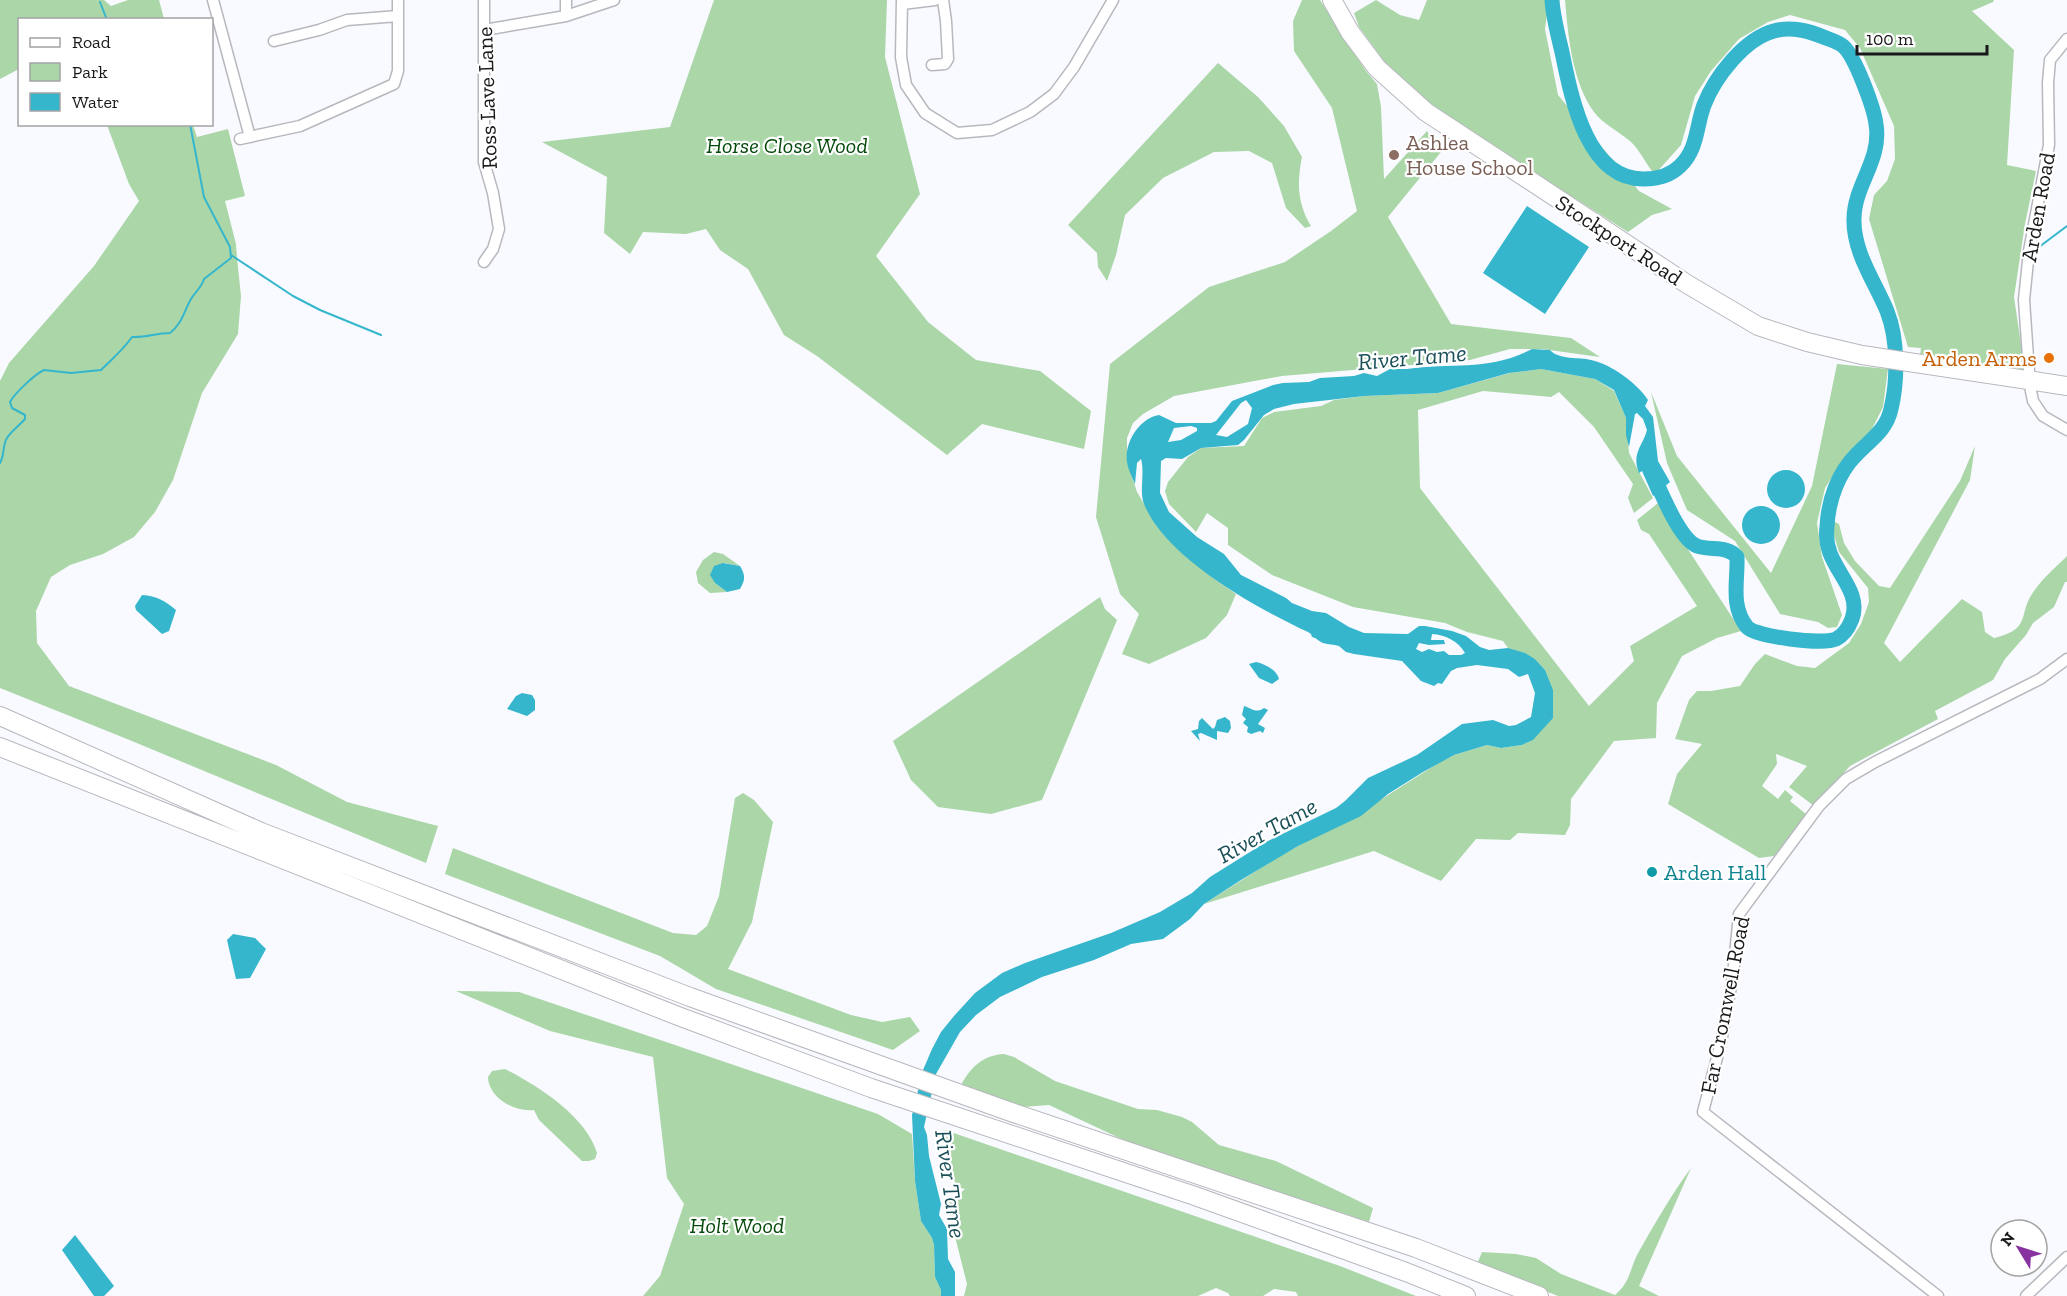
<svg xmlns="http://www.w3.org/2000/svg" width="2067" height="1296" font-family="'Zilla Slab',serif">
	<rect width="100%" height="100%" fill="#f9faff"/>
	<path fill="#aad6a8" d="M0,0H104L111,6L128,0H159L164,19L20,20L19,69L0,79Z
		M714,0H887L885,57L920,194L876,256L928,322L976,360L1040,371L1091,411L1084,449L982,424L947,455L817,356L784,335L748,269L720,250L706,229L686,234L643,232L630,254L604,233L607,177L542,142L670,127Z
		M1302,0H1320L1366,71L1377,84L1381,107L1384,179L1427,131L1441,152L1388,217L1451,324L1571,338L1600,357L1542,349H1510L1470,360L1282,376L1174,396L1143,414L1133,423L1127,438V461L1137,492L1154,521L1213,578L1236,594L1227,615L1206,638L1149,664L1122,654L1139,614L1120,594L1096,517L1110,364L1209,287L1285,262L1331,231L1357,211L1332,108L1294,51L1293,21Z
		M1376,0L1400,15L1419,20L1427,0H1549L1545,29L1558,95L1639,191L1672,209L1652,215L1628,232L1484,141L1410,92L1395,76L1359,27L1354,13Z
		M1565,0H1994L1993,2L1972,11L2014,50L2007,165L2036,171L2025,224L2014,297L2024,364L2022,374L1920,356L1921,348L1908,347L1869,219L1874,195L1887,181L1895,159L1894,126L1860,48L1845,30L1790,15L1768,22L1739,39L1711,71L1695,96L1681,145L1656,173L1652,171C1645,162 1639,149 1630,141C1618,131 1603,124 1594,112C1572,82 1568,35 1565,0Z
		M1218,63L1258,97L1284,126L1302,157C1297,182 1297,203 1311,226L1305,228L1286,208L1272,163L1249,151L1214,152L1163,178L1125,215L1116,255L1107,281L1098,267L1097,253L1068,225Z
		M107,125H193L197,137L228,129L245,196L225,201L236,244L237,258L241,296L238,334L202,393L173,480L155,512L134,537L103,554L70,565L51,577L36,611L37,643L69,686L276,765L347,802L438,826L426,863L127,739L0,688V381L9,363L94,266L139,201L129,184Z
		M1837,364L1888,369L1883,407L1872,429L1847,455L1825,488L1817,523L1822,557L1842,615L1837,627L1828,628L1818,622L1780,614L1735,541L1687,510L1667,463L1651,392L1677,456L1771,573L1812,486Z
		M1541,369L1595,379L1614,391L1626,418L1629,453L1653,498L1634,513L1628,498L1633,484L1594,427L1559,392L1551,397L1483,391L1418,410L1420,488L1589,706L1634,661L1630,646L1697,606L1649,534L1641,530L1637,520L1658,503L1741,631L1717,638L1682,656L1657,703L1656,738L1614,741L1571,799L1570,825L1565,835L1518,833L1510,840L1476,839L1441,881L1374,851L1204,904L1280,856L1374,804L1440,762L1454,755L1487,745L1501,748L1522,745L1533,740L1545,670L1535,659L1508,648L1503,641L1467,632L1445,623L1353,607L1272,575L1228,545V528L1207,513L1196,532L1169,504L1165,491L1168,482L1188,457L1201,448L1244,446L1262,418L1274,412L1321,406L1334,400L1364,396L1438,393L1510,373Z
		M1975,446L1970,480L1884,643L1900,662L1962,599L1982,612L1985,632L1994,638C2033,629 2017,614 2034,591C2043,578 2056,567 2067,556V582H2065L2054,607L2033,623L2026,635L2005,659L1993,680L1935,711L1938,719L1850,766L1814,806L1789,787L1807,766L1776,754L1777,764L1762,786L1778,799L1785,790L1793,797L1790,801L1806,814L1774,856L1759,858L1668,804L1677,774L1702,744L1675,739L1689,700L1697,691H1711L1740,686L1755,664L1765,654L1797,666L1815,668L1849,643L1861,624L1869,602L1868,588L1839,552L1833,532V521L1839,524L1844,543L1855,561L1879,586L1890,588L1960,481Z
		M714,552L723,554L740,566L724,563L715,583L727,592L710,593L698,583L696,572L703,560Z
		M1100,597L1105,609L1117,620L1042,800L991,814L938,807L911,780L893,741Z
		M743,793L754,800L773,822L752,922L728,969L851,1015L882,1022L910,1017L920,1031L893,1050L716,989L660,956L445,874L453,848L673,933L696,935L707,926L719,896L735,798Z
		M456,991L519,992L878,1114L912,1134L915,1181L921,1221L932,1238L934,1245L935,1277L941,1290V1296H643L660,1276L684,1204L667,1178L653,1057L550,1031Z
		M1004,1054L1014,1057L1055,1081L1138,1109L1157,1110L1182,1117L1192,1122L1219,1145L1276,1161L1373,1208L1369,1222L1130,1143L1049,1105L1023,1107L961,1085C971,1067 983,1055 1004,1054Z
		M505,1069C538,1086 586,1116 597,1153L595,1159L589,1161H582L539,1120L534,1110C515,1113 488,1097 488,1077L492,1071Z
		M945,1130L1340,1266L1416,1296H1298L1296,1292L1274,1289L1263,1296H1230L1228,1293L1216,1288L1198,1296H964L967,1284L945,1197L957,1196L965,1189L957,1187C949,1168 946,1151 945,1130Z
		M1691,1168L1639,1286L1659,1296H1558L1477,1264L1482,1252L1516,1254L1536,1258L1561,1274L1615,1295C1630,1282 1629,1272 1637,1255C1654,1225 1671,1195 1691,1168Z"/>
	<path fill="#35b6cc" fill-rule="evenodd" d="M1527,206L1589,247L1545,314L1483,273Z
		M1532,349L1550,350C1559,360 1579,357 1591,360C1611,364 1637,383 1648,400L1645,406L1653,417L1658,461L1670,482L1653,496L1642,471L1639,473C1631,453 1643,446 1647,430L1643,419L1637,413L1635,414L1629,447L1626,435V418L1614,390L1595,379L1541,369L1509,373L1438,393L1364,396L1294,404L1274,409L1264,415L1244,440L1238,445L1201,448L1182,459L1166,458L1161,461L1160,493L1169,512L1197,537L1224,554L1241,575L1286,598L1292,603L1312,611L1326,613L1349,627L1364,633L1408,634L1419,626H1425L1452,631L1466,636L1480,647L1489,650L1508,648L1525,653L1535,659L1545,670L1553,690V718L1533,740L1522,745L1501,748L1487,745L1454,755L1423,772L1388,794L1361,816L1298,846L1241,880L1204,904L1190,919L1163,939L1131,944L1094,960L1042,977L1000,997L976,1015L960,1032L936,1074L924,1127L927,1135L929,1156L941,1204L939,1215L947,1229L948,1259L955,1272V1296H941V1290L935,1277L934,1245L932,1238L921,1221L915,1181L912,1115L923,1070L932,1049L941,1032L954,1016L975,993L1002,973L1025,963L1111,933L1160,912L1192,893L1210,877L1266,842L1336,808L1345,801L1368,778L1417,755L1462,724L1493,720L1509,726L1516,725L1531,717L1535,693L1528,674L1519,677L1508,669L1477,665L1457,668L1451,671L1442,684L1438,683L1434,686L1421,681L1402,661L1354,654L1346,652L1339,646C1333,644 1329,645 1323,643C1318,641 1317,638 1312,637L1311,634L1308,632C1256,608 1166,558 1144,504C1139,492 1145,473 1141,459L1137,463L1135,484C1132,477 1128,469 1127,462C1124,442 1140,418 1159,415L1176,423H1211L1216,421L1232,401L1273,385L1283,383L1309,382L1320,378L1354,376L1364,373L1377,376L1390,369H1407C1453,362 1488,372 1532,349ZM1246,400L1252,408L1248,424L1227,437L1216,435L1241,403ZM1191,426L1197,428V431L1181,440L1168,442L1174,428ZM1432,634C1446,635 1458,641 1465,653L1461,655H1449L1444,651L1437,652L1429,649L1422,652L1416,649L1419,643L1429,645L1445,644L1444,640H1431Z
		M1767 489a19 19 0 1 1 38 0a19 19 0 1 1-38 0Z
		M1742 525a19 19 0 1 1 38 0a19 19 0 1 1-38 0Z
		M723,563L740,566C746,576 745,580 740,589L727,592L715,583L710,575L714,566Z
		M142,595C157,596 165,601 176,610L169,631L162,634L136,610L135,606Z
		M1256,662C1265,664 1277,670 1279,679L1272,684L1259,678L1249,664Z
		M522,693L532,695L535,700V710L527,716L507,709L516,696Z
		M1244,706C1251,708 1256,714 1264,708L1268,710L1258,724L1265,728L1263,733L1260,731L1251,734L1247,732L1248,727L1243,723L1246,719L1242,715Z
		M1225,717L1230,721L1231,728L1228,733L1217,731V740L1201,733L1198,734L1200,741L1191,731L1198,729L1199,721L1202,718L1213,729L1215,727L1217,720Z
		M233,934L255,938L266,949L250,978L236,979L227,940Z
		M75,1235L114,1286L104,1296H94L62,1250Z"/>
	<g fill="none" stroke-linecap="round" stroke-linejoin="round">
		<path stroke="#35b6cc" stroke-width="2" d="M100,2L107,20
			M2039,247L2067,226
			M231,255L293,296L320,310L381,335
			M0,463C5,455 2,446 7,438C12,430 19,426 25,419V415L12,408L10,402C15,393 35,374 44,370L71,373L101,370C112,359 123,350 132,337C146,338 156,333 170,333C182,324 184,311 191,299C195,292 202,287 204,279L231,258L230,247L204,197L190,124"/>
		<path stroke="#35b6cc" stroke-width="15" d="M1552,0C1553,17 1558,35 1562,52C1571,95 1586,180 1644,179C1657,179 1671,175 1680,166C1698,149 1696,126 1704,105C1715,77 1744,39 1774,31C1792,26 1809,31 1826,38C1831,40 1838,42 1843,46C1855,56 1874,108 1876,124C1882,160 1854,185 1854,219C1853,252 1875,282 1887,311C1898,339 1898,380 1891,409C1886,431 1871,439 1856,455C1838,473 1828,501 1827,527C1826,535 1827,545 1830,553C1838,575 1861,594 1852,619C1849,627 1844,635 1836,639C1823,645 1756,637 1747,627C1730,606 1738,581 1737,557C1727,545 1711,551 1697,546C1679,539 1661,491 1652,473"/>
		<g stroke="#b7b8be" stroke-width="13">
			<path id="street" d="M213,0L250,137
				M566,0V16
				M902,0L901,57L906,85L925,113L957,133L992,130L1030,112L1054,94L1074,67L1113,0
				M902,4L935,0
				M484,30L566,16L614,0
				M2067,39L2050,60L2048,83L2049,145L2029,251L2024,300L2030,386L2033,401L2043,416L2067,430
				M274,41L319,30L347,20L398,16
				M932,65L945,64L948,59L946,21L943,0
				M240,139L300,126L394,84L398,71V0
				M484,262L493,249L499,229L493,193L484,162V0
				M1938,1296L1703,1112L1721,1042L1733,975L1739,914L1819,806L1846,779L1875,762L2040,679L2067,659
				M2026,1296L2067,1257"/>
		</g>
		<g stroke="#b7b8be" stroke-width="20">
			<path id="highway" d="M1332,0L1350,32L1377,68L1426,112L1687,284L1758,326L1807,342L1862,355L2067,386
				M0,716L261,832L690,997L1008,1111L1416,1248L1539,1296
				M0,747L678,1016L871,1088L1195,1196L1406,1272L1466,1296"/>
		</g>
		<use href="#street" stroke="#fff" stroke-width="10"/>
		<use href="#highway" stroke="#fff" stroke-width="18"/>
	</g>
	<circle fill="#8d6e63" stroke="#fff" stroke-width="2" cx="1394" cy="155" r="6"/>
	<circle fill="#e8710a" stroke="#fff" stroke-width="2" cx="2049" cy="358" r="6"/>
	<circle fill="#0f9aa8" stroke="#fff" stroke-width="2" cx="1652" cy="872" r="6"/>
	<g text-anchor="middle" dominant-baseline="central" stroke-width="4.5" stroke-linejoin="round" paint-order="stroke">
		<g font-size="22" fill="#19191b" stroke="#fff">
			<text transform="translate(487 98) rotate(-92)">Ross Lave Lane</text>
			<text transform="translate(2038 207) rotate(-80)">Arden Road</text>
			<text transform="translate(1619 240) rotate(33)">Stockport Road</text>
			<text transform="translate(1725 1005) rotate(-79)">Far Cromwell Road</text>
		</g>
		<g font-size="22" fill="#785e54" stroke="#fff" text-anchor="start">
			<text x="1406" y="142">Ashlea<tspan x="1406" dy="25">House School</tspan></text>
		</g>
		<g font-size="22" font-style="italic" fill="#044a09" stroke="#fff">
			<text x="787" y="145">Horse Close Wood</text>
			<text x="737" y="1225">Holt Wood</text>
		</g>
		<g font-size="22" fill="#c56008" stroke="#fff" text-anchor="end">
			<text x="2037" y="358">Arden Arms</text>
		</g>
		<g font-size="22" fill="#0d838f" stroke="#fff" text-anchor="start">
			<text x="1664" y="872">Arden Hall</text>
		</g>
		<g font-size="24" font-style="italic" fill="#1b5059" stroke="#fff">
			<text transform="translate(1412 357) rotate(-5)">River Tame</text>
			<text transform="translate(1267 830) rotate(-29)">River Tame</text>
			<text transform="translate(951 1184) rotate(82)">River Tame</text>
		</g>
	</g>
	<rect x="18" y="18" width="195" height="108" fill="#ffffff" stroke="#a3a3a4" stroke-width="1.5"/>
	<rect x="30" y="38" width="30" height="9" fill="#ffffff" stroke="#a3a3a4" stroke-width="1.5"/>
	<text x="72" y="48" font-size="18" fill="#19191b">Road</text>
	<rect x="30" y="63" width="30" height="18" fill="#aad6a8" stroke="#a3a3a4" stroke-width="1.5"/>
	<text x="72" y="78" font-size="18" fill="#19191b">Park</text>
	<rect x="30" y="93" width="30" height="18" fill="#35b6cc" stroke="#a3a3a4" stroke-width="1.5"/>
	<text x="72" y="108" font-size="18" fill="#19191b">Water</text>
	<g transform="translate(2019 1248) rotate(308)"><circle r="28" fill="#ffffff" stroke="#a3a3a4" stroke-width="1.5"/>
	<path d="M0-4.5L10 22L0 15L-10 22Z" fill="#8832a0"/>
	<text y="-9" font-size="16" font-weight="bold" text-anchor="middle" fill="#19191b">N</text>
	</g>
	<path d="M1857 45v9h130v-9" fill="none" stroke="#19191b" stroke-width="3"/>
	<text x="1866" y="45" font-size="18" fill="#19191b" stroke="#ffffff" stroke-width="4.5" paint-order="stroke">100 m</text>
</svg>
